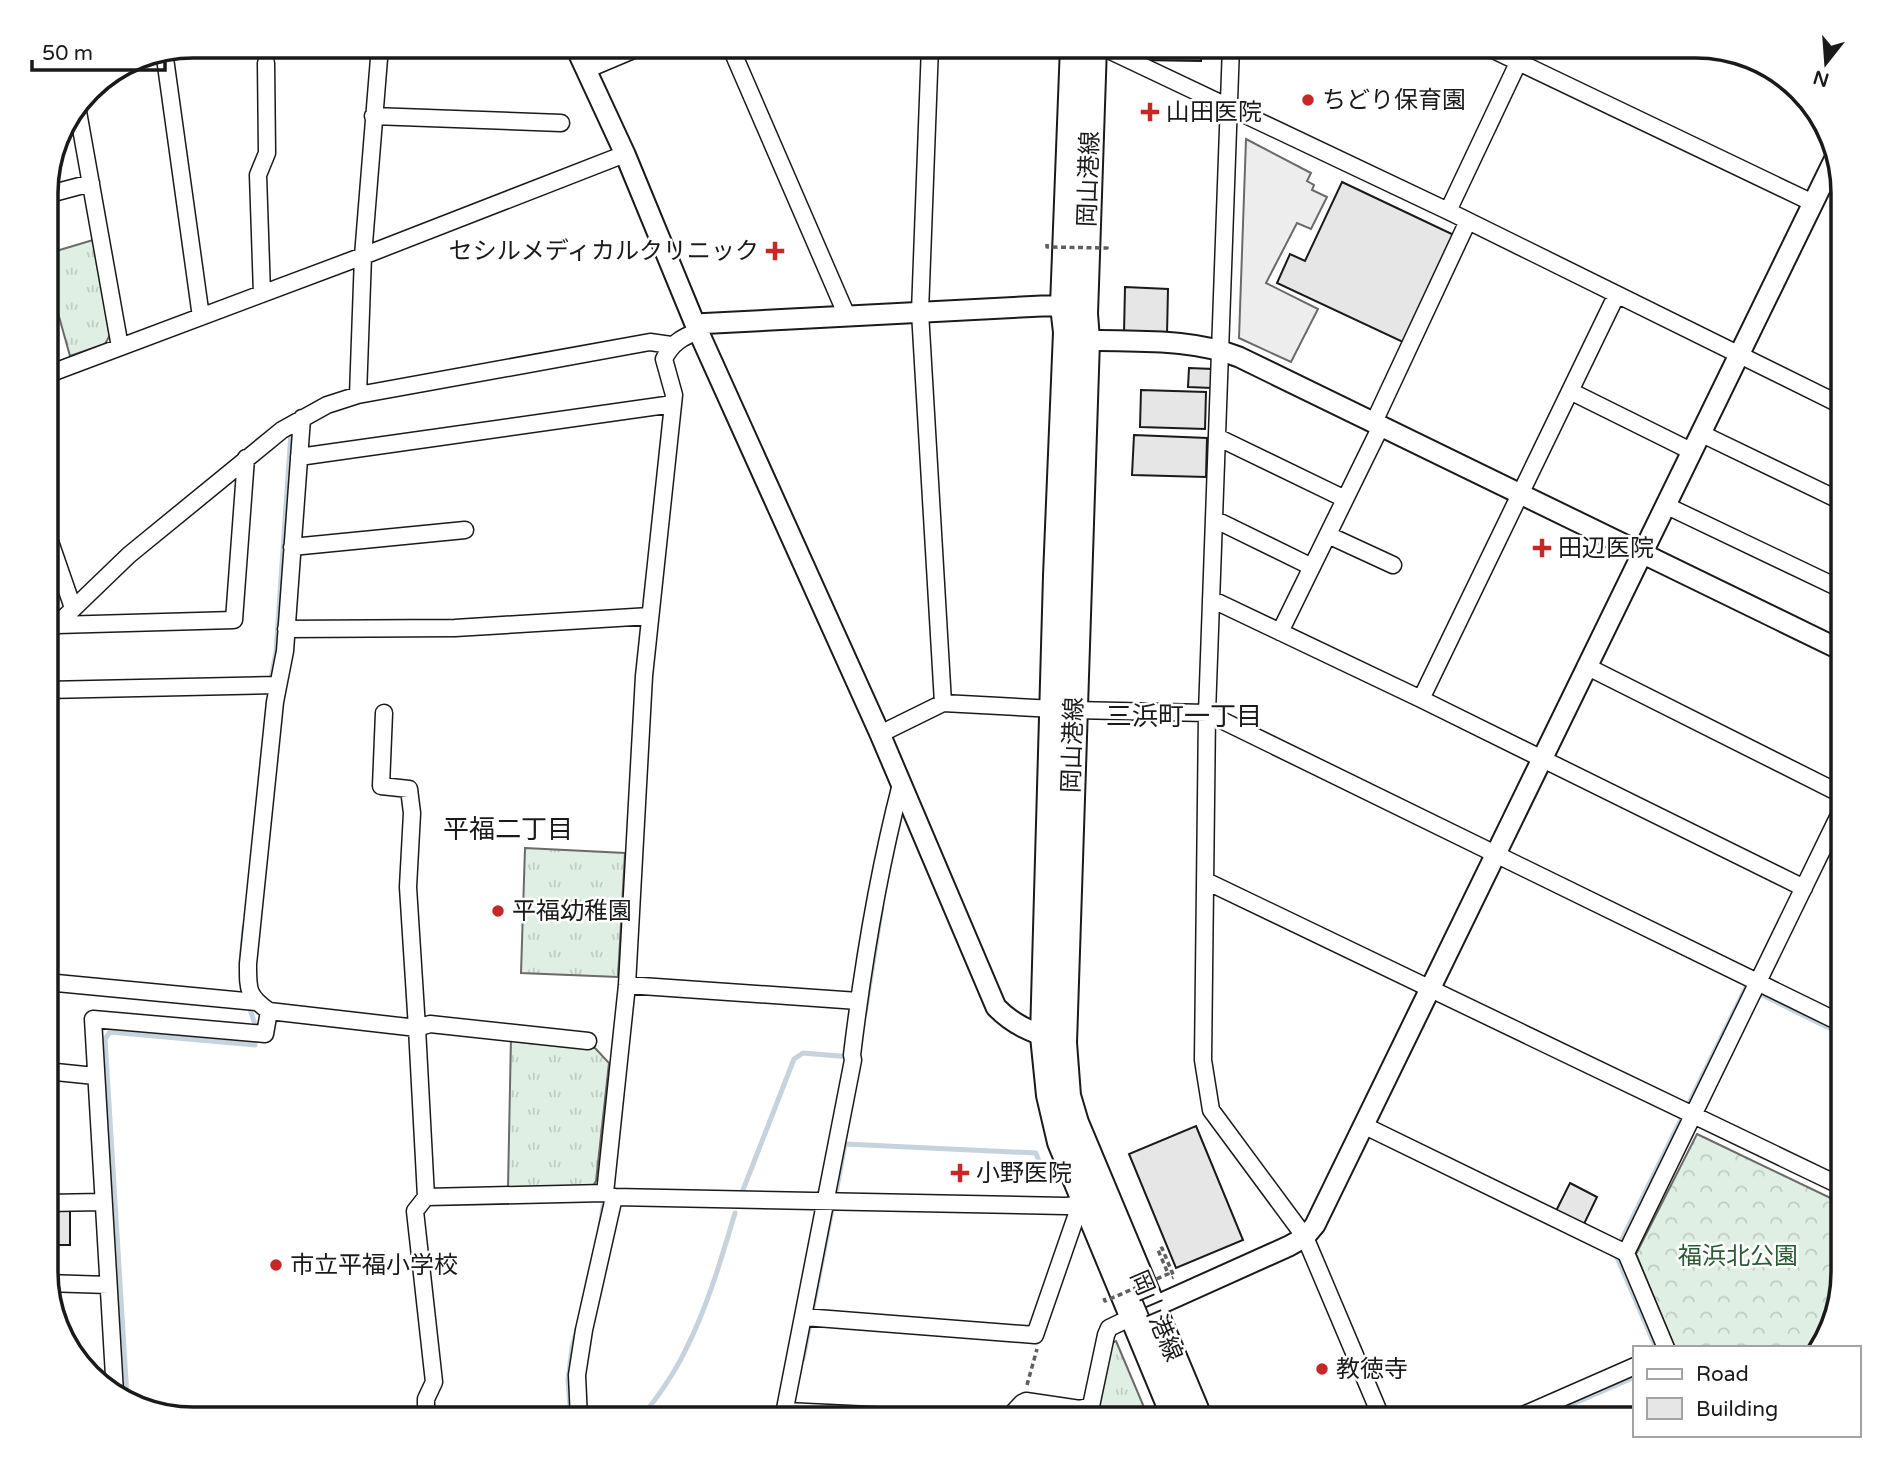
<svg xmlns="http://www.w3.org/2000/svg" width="1889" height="1465" font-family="'Varela Round','Noto Sans JP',sans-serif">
	<defs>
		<pattern id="grass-tufts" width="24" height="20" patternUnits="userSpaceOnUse" patternTransform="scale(1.75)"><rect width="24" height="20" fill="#e0efe3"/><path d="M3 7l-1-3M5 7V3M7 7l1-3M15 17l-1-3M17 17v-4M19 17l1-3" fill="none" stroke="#c0ccc2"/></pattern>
		<pattern id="forest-crowns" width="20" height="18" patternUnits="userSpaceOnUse" patternTransform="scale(1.75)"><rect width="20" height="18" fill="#e0efe3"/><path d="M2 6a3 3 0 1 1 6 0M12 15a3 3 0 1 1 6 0" fill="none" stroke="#c0ccc2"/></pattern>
	</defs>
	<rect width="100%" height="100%" fill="#fff"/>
	<path fill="url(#grass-tufts)" stroke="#6a6a6a" stroke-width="2" d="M93,240L111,333L105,344L70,356L46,270V254Z
		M525,848L625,853L618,977L521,973Z
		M511,1036L595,1048L609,1063L596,1181L593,1186L508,1188Z
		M1116,1341L1149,1419H1092L1093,1416L1097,1415L1110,1344Z"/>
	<path fill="url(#forest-crowns)" stroke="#6a6a6a" stroke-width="2" d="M1697,1134L1843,1204V1273L1818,1348H1675L1636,1254Z"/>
	<path fill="#ededed" stroke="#6a6a6a" stroke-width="2" d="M1246,139L1311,173L1307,181L1314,185L1312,190L1327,197L1311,229L1297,223L1266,283L1318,309L1291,362L1239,338Z"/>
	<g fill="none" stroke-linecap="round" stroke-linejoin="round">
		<path stroke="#c6d2dc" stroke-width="5" d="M56,596L59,586L58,582
			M270,684L276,652L291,432
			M241,962L244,927
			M865,1014L882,906
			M743,1190L794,1059L803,1053L851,1057
			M836,1193L845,1144L1036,1153L1041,1167
			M600,1227L603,1206
			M1656,1348L1616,1255L1621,1241L1746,987L1843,1035
			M803,1359L832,1210
			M127,1397L105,1039L110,1032L255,1045L256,1028L249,1006
			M571,1419L568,1380L572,1348L577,1329
			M640,1419C657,1398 673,1376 685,1351C707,1308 721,1260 735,1213
			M1538,1419L1635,1377"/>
	</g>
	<path fill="#e6e6e6" stroke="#1a1a1a" stroke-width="2" d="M1141,46H1201V61L1140,60Z
		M1342,182L1456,236L1405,343L1277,283L1290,254L1305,261Z
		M1125,287L1168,289L1167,335L1124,333Z
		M1189,368L1213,369L1212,388L1188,387Z
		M1141,390L1206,392L1205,429L1140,427Z
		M1134,435L1207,438L1206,477L1132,475Z
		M1196,1126L1243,1240L1176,1268L1129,1154Z
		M1570,1183L1597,1197L1584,1224L1556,1211Z
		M46,1207H70V1245H46Z"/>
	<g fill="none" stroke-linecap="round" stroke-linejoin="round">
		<g stroke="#1a1a1a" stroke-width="19">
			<path id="minor" d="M730,46L847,316
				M930,46L920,312L943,703
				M1100,46L1448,211L1843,406
				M1231,46L1207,713L1203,1060L1211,1110L1305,1237L1382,1419
				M1485,46L1813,203
				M164,51L201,317
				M586,70L643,46
				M77,106L120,347
				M373,116L561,123
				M46,195L91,183
				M1448,211L1526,46
				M262,294L258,175L267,153L266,63
				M46,375L363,256L625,154
				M1570,391L1691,451
				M358,395L363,256L380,46
				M302,418L285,651L275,702L248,964C248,989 247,996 269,1011L417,1028L426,1197L415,1211L434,1382L426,1399V1419
				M1374,422L1468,221
				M1700,433L1843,502
				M1217,437L1345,499
				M299,457L673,404
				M1665,505L1843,590
				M1214,519L1312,567
				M46,530L73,608
				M1328,535L1393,565
				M292,547L465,530
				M1211,599L1421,699L1804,888
				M57,625L234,620L246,458
				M286,629L455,628L650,616
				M1280,632L1381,426
				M46,635L129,555L282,430L327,405L358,395L650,342L671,345
				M1586,666L1843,795
				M46,690L277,685
				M1421,699L1616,296
				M384,713L381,786L409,789L412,813L408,887L417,1028L430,1024L588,1041
				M880,734L943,703L1074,710L1207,713L1843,1024
				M1206,881L1843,1187
				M46,982L256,1002
				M627,985L858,1001
				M46,1071L95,1076
				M1363,1125L1626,1253L1666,1348
				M605,1193L627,985L644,676L674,395L664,359C672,343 682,337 699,331
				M426,1197L605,1193L614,1197L1065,1206L1095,1204
				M46,1203L103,1202
				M1626,1253L1843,807
				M46,1283L108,1285
				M804,1317L1035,1335L1080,1205
				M115,1393L93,1019L265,1034L269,1011
				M786,1411L955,1419
				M579,1419L577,1375L584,1330L614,1197
				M783,1419L853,1060L852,1055C863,964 878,873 901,784
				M1007,1419L1022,1403L1026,1401L1080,1409L1091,1406L1106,1335L1109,1328L1134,1316
				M1514,1419L1635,1366"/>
		</g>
		<g stroke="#1a1a1a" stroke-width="23">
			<path id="tertiary" d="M575,46L625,154L695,324L880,734L996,1007C1013,1025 1032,1032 1055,1040
				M695,324L1042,306H1064L1075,310
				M1075,335L1086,340C1136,342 1192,338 1239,357L1843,651
				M1140,1313L1289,1246L1305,1237L1315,1225L1835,158"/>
		</g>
		<g stroke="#1a1a1a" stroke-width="30">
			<path id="primary" d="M1074,46L1064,306L1067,332L1057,576L1044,1036L1050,1095L1061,1142L1176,1419
				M1093,46L1084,314L1086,340L1063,1043L1067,1096L1075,1123L1199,1419"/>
		</g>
		<path stroke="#5f5f5f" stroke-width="3.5" stroke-dasharray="5 3.5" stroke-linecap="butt" d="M1167,1271L1158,1250L1162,1248L1174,1277L1172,1278
			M1027,1385L1037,1349"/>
		<use href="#minor" stroke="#fff" stroke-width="16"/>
		<use href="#tertiary" stroke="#fff" stroke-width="19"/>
		<use href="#primary" stroke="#fff" stroke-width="26"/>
		<path stroke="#5f5f5f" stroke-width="3.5" stroke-dasharray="5 3.5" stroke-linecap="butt" d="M1047,244V247L1107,248V246
			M1104,1298L1105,1301L1168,1274L1167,1271"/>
	</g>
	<g fill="#c62828" stroke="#fff" stroke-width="2.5">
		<circle cx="1308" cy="100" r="7"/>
		<path d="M1146.5 101.5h7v7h7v7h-7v7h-7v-7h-7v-7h7z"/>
		<path d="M771.5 240.5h7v7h7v7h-7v7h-7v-7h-7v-7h7z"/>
		<path d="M1538.5 537.5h7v7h7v7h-7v7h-7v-7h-7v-7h7z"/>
		<circle cx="498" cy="911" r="7"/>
		<path d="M956.5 1162.5h7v7h7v7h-7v7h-7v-7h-7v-7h7z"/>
		<circle cx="276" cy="1265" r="7"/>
		<circle cx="1322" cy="1369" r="7"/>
	</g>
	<g text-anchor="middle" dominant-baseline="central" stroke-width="5" stroke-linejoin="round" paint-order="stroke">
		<g font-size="24" fill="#1a1a1a" stroke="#fff" text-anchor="start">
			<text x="1322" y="100">ちどり保育園</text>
			<text x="1166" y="112">山田医院</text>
			<text x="759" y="251" text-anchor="end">セシルメディカルクリニック</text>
			<text x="1558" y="548">田辺医院</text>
			<text x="512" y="911">平福幼稚園</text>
			<text x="976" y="1173">小野医院</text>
			<text x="290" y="1265">市立平福小学校</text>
			<text x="1336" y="1369">教徳寺</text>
		</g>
		<g font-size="24" fill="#1a1a1a" stroke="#fff">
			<text transform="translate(1089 179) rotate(-88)">岡山港線</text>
			<text transform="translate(1073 745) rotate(-88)">岡山港線</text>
			<text transform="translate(1156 1316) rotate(67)">岡山港線</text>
		</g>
		<g font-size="24" fill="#2b5a34" stroke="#fff">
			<text x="1738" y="1256">福浜北公園</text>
		</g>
		<g font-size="26" fill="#1a1a1a" stroke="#fff">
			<text x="1184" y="716">三浜町一丁目</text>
			<text x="508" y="829">平福二丁目</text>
		</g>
	</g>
	<path d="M0 0H1889V1465H0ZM193 58H1696A135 135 0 0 1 1831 193V1272A135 135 0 0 1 1696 1407H193A135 135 0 0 1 58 1272V193A135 135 0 0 1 193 58Z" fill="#fff" fill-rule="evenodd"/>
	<path fill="none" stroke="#1a1a1a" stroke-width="3.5" d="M193 58H1696A135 135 0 0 1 1831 193V1272A135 135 0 0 1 1696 1407H193A135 135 0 0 1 58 1272V193A135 135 0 0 1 193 58Z"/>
	<rect x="1633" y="1346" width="228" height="91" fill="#ffffff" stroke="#a3a3a3" stroke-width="2"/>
	<rect x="1647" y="1369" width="35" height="10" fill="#ffffff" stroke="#a3a3a3" stroke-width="2"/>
	<text x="1696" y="1381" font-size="21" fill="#1a1a1a">Road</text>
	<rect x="1647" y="1398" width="35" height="21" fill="#e6e6e6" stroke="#a3a3a3" stroke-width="2"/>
	<text x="1696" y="1416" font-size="21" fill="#1a1a1a">Building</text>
	<g transform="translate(1826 63) rotate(197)" stroke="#ffffff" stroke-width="5" paint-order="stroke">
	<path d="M0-5L12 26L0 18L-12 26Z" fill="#1a1a1a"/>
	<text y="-10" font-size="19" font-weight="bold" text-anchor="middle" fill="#1a1a1a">N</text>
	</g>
	<path d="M32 60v10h133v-10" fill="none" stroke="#1a1a1a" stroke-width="3.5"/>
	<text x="42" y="60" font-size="21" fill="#1a1a1a" stroke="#ffffff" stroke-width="5" paint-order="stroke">50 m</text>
</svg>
